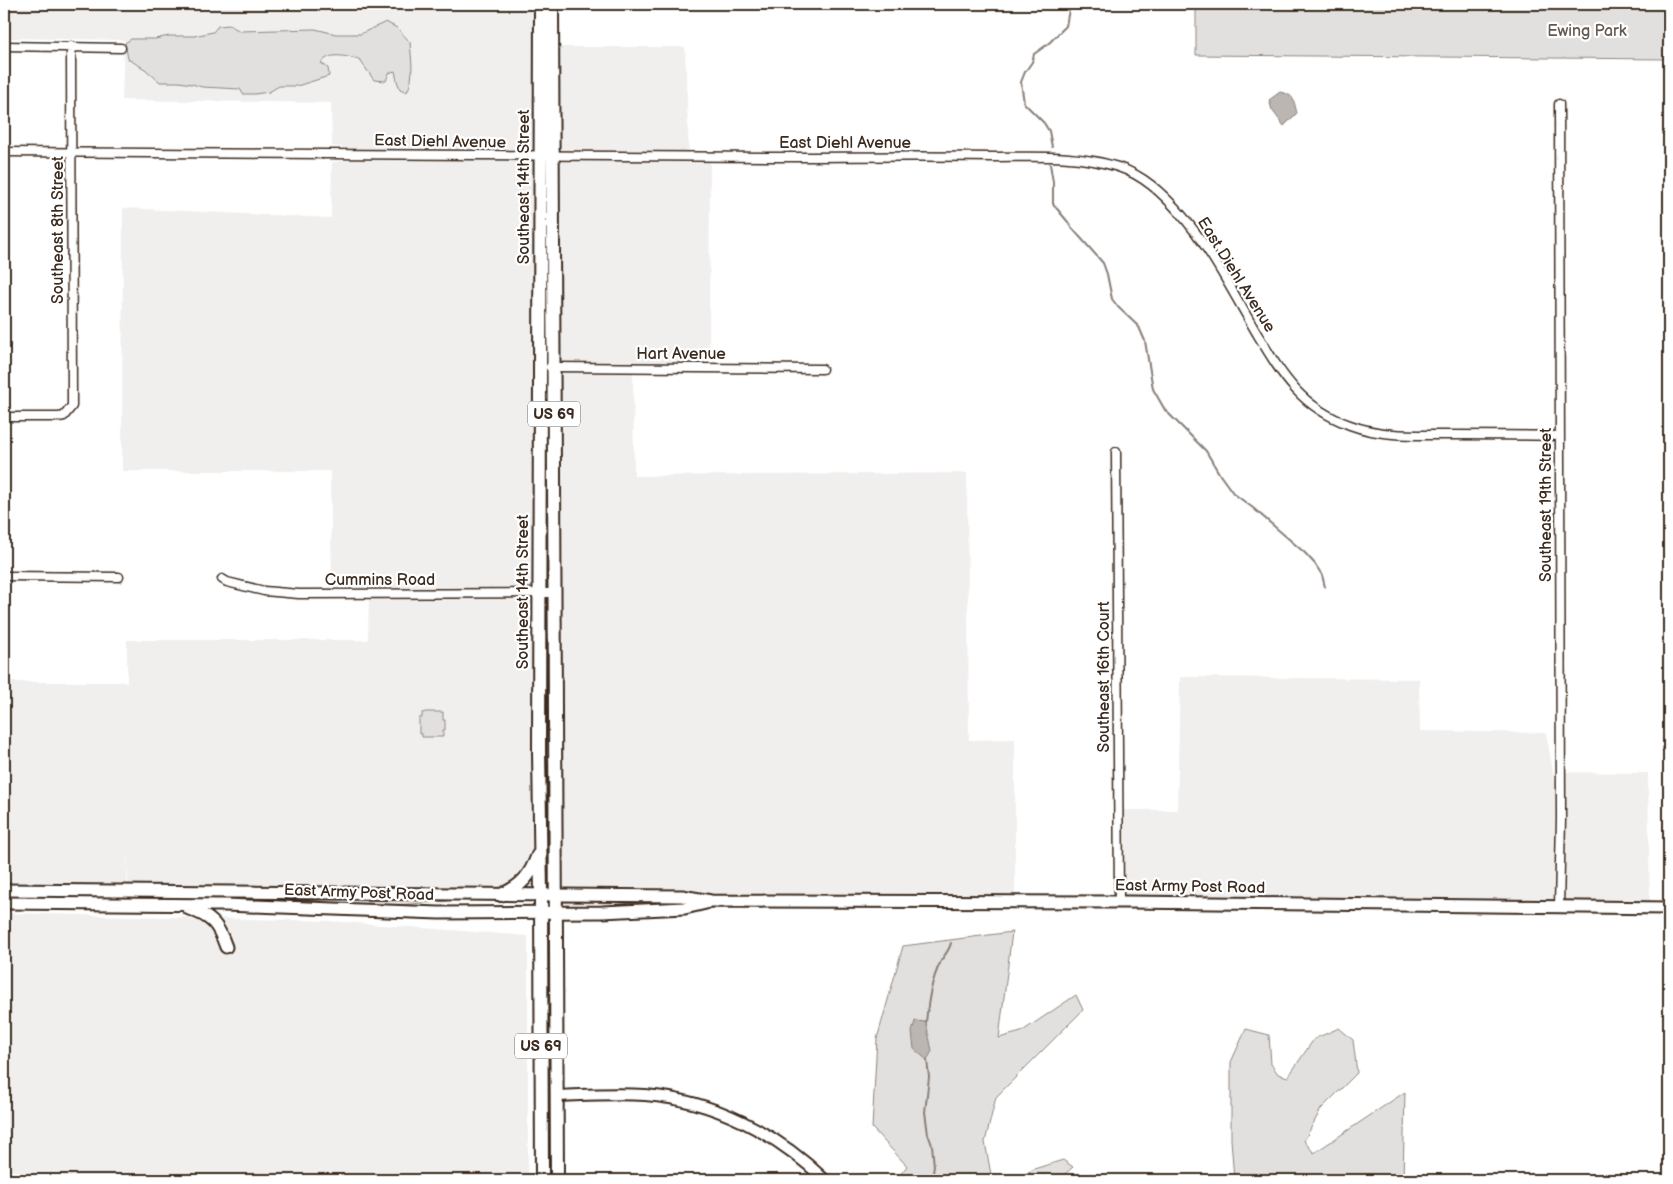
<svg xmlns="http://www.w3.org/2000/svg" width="1673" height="1184" font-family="'Balsamiq Sans',sans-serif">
	<rect width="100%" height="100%" fill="#fff"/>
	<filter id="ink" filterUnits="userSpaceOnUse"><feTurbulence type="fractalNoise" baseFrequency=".02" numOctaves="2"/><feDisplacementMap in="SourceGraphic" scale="10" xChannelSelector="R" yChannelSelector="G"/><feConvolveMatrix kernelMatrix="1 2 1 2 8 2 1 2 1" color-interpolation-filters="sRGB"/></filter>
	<g filter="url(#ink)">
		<path fill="#f1efee" d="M4,4H541L536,901L128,898L127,840V898L4,895V682H127V640H368L369,594L401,593L332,585L330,471H122L123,208L331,218L332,162L392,155L332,146L331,103L122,100L124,40L4,38Z
			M553,47H685L689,156L710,157L709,368H633L634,476L967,473L969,740L1015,739V902L555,904Z
			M1180,677L1419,679L1420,731L1546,733L1561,815V772L1648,773L1650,908L1119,902V810H1177Z
			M4,913L329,921L528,936V1180H4Z"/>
		<path fill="#e2e0de" stroke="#8e857e" d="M1196,4H1669V59L1196,55Z
			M386,22L397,28L410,42C411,57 415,78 407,92L400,89L397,81L395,71L389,73L386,81L374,80L359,59C345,57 331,51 321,63L328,68L329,76L297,86H279L269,92L255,94H243L240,89L202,87L192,84L179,82H160L145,69L128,59L125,43L131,39H155L169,36H194L213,32L218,26L229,25L240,31L315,29L336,34H360Z
			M426,712H443V720H445V730H443V737H422V734H419V718H422V713Z
			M82,895L147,896V898L110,901H82Z
			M344,898H448V901L375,907L305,903V901Z
			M1012,932L999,1038L1021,1032L1076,995L1083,1010L996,1097L985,1142L992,1180H896L907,1166L872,1128L877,1039L903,946Z
			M1339,1028L1353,1040L1357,1073L1321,1109L1304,1141L1314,1153L1405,1092L1403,1180H1234L1231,1139V1062L1246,1029L1269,1035L1271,1064L1278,1074L1288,1077L1314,1039Z
			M1063,1160L1073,1167L1058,1180H1014L1034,1169Z"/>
		<path fill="#bcb6b3" stroke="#887e77" d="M1280,92C1295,95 1293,99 1297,113L1284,126L1272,110L1269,100Z
			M915,1021L926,1022L932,1051L927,1060L914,1049L912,1032Z"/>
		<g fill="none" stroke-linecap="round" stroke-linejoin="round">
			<path stroke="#887e77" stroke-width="2" d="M1052,147L1049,131L1044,123L1024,103L1021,82L1025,72L1032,62L1034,54L1048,44L1066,26L1070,4
				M1050,164L1053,182V204L1068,222L1072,228L1103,263L1107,274L1112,299L1118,307L1139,327L1145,341L1153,389L1165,410L1206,451L1220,475L1233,493L1253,508L1305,553L1315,564L1322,575L1325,587
				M926,1023C928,1001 931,981 941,961C945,954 949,951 951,943
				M927,1060L929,1077L925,1112L928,1134L932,1145L934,1166L932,1180"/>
			<g stroke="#3b2a1e" stroke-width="11">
				<path id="minor" d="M4,46L121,48
					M1559,104L1561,819L1559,907
					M4,152C260,154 516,157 773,157C846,157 919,156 993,157C1035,157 1078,154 1118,167C1143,175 1162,193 1179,212C1210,247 1232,291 1256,332C1282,375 1300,407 1350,425C1382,437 1416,435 1450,435C1486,435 1523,435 1560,436
					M550,367L822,369
					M4,417H59L64,416L72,406L71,46
					M1116,452L1119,902
					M4,576L119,577
					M222,579L227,582L264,591L299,594L554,593"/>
			</g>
			<g stroke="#3b2a1e" stroke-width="14">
				<path id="tertiary" d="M556,1096C586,1095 615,1093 645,1095C714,1100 776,1133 825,1180"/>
			</g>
			<g stroke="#3b2a1e" stroke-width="15">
				<path id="secondary" d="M4,890L682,896L711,901L1127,902L1669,908
					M4,903L225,905L439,913L602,912L685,908L706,903
					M189,909C212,917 218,924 226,947"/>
			</g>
			<g stroke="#3b2a1e" stroke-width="16">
				<path id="primary" d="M541,4L539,751L541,895L542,1180
					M552,4L557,1180
					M501,895C522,886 530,876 538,855"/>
			</g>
			<use href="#minor" stroke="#fff" stroke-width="8"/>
			<use href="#tertiary" stroke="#fff" stroke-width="10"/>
			<use href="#secondary" stroke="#fff" stroke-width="11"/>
			<use href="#primary" stroke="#fff" stroke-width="12"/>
		</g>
	</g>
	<g text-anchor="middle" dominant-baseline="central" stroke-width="4.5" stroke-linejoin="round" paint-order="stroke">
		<g fill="#fff" stroke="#766a62" stroke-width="1">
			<rect x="528" y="401.5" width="52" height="25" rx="4"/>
			<rect x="515" y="1033.5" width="52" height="25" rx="4"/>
		</g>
		<g font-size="15" font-weight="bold" fill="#3b2a1e">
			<text x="554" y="414">US 69</text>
			<text x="541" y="1046">US 69</text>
		</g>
		<g font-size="16" fill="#65584e" stroke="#fff">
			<text x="1587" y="31">Ewing Park</text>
		</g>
		<g font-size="16" fill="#3b2a1e" stroke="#fff">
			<text transform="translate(440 142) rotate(1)">East Diehl Avenue</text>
			<text x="845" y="143">East Diehl Avenue</text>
			<text transform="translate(524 187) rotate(-90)">Southeast 14th Street</text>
			<text transform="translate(58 230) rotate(-90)">Southeast 8th Street</text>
			<text transform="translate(1236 275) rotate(58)">East Diehl Avenue</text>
			<text x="681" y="354">Hart Avenue</text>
			<text transform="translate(1546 505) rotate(-90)">Southeast 19th Street</text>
			<text x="380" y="580">Cummins Road</text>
			<text transform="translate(523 592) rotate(-90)">Southeast 14th Street</text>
			<text transform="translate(1104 677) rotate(-90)">Southeast 16th Court</text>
			<text transform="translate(1190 887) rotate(1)">East Army Post Road</text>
			<text transform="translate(359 893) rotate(2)">East Army Post Road</text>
		</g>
	</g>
	<rect width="1673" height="1184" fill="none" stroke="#fff" stroke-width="20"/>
	<rect x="10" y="10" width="1653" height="1164" fill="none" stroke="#3b2a1e" stroke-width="2" filter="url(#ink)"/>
</svg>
